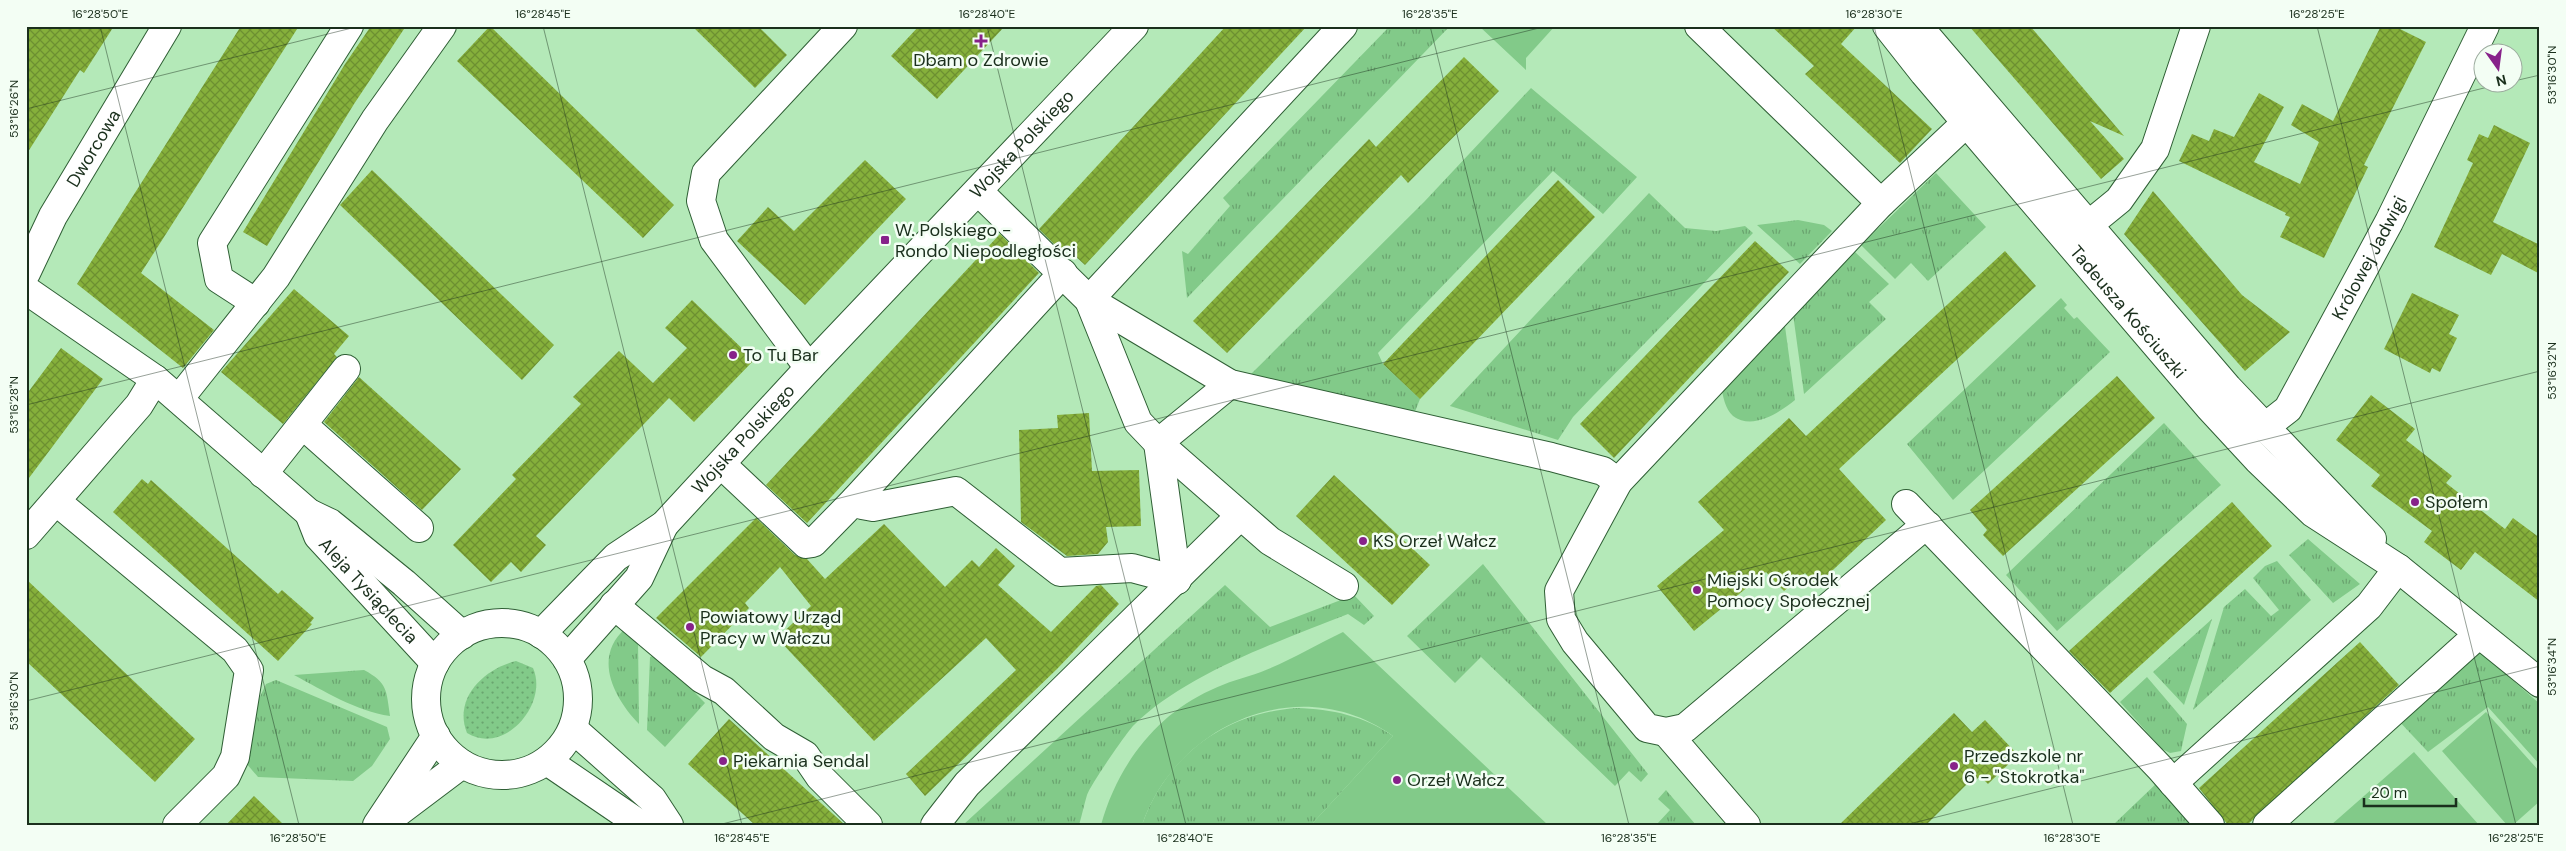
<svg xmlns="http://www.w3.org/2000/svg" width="2566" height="851" font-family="'DM Sans',sans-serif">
	<defs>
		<pattern id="grass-tufts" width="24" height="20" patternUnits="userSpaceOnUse" patternTransform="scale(1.25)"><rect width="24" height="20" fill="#82ca89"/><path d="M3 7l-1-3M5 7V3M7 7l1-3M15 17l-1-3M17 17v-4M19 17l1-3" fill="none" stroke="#6aa46f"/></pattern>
		<pattern id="garden-dots" width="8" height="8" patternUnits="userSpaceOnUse" patternTransform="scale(1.25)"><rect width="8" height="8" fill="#82ca89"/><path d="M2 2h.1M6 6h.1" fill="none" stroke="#6aa46f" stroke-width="1.8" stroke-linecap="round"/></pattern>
		<pattern id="building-cross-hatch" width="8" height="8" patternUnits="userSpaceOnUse" patternTransform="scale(1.25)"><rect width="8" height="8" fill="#86b03b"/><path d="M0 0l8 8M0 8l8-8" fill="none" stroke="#6d9031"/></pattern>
	</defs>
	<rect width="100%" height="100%" fill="#b4e9b8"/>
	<path fill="url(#grass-tufts)" d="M1387,26H1450L1187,298L1182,251L1188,254L1230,206L1223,198L1388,28Z
		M1531,88L1637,177L1603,214L1553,171L1378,353L1383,364L1420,399L1414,414L1250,375L1424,202Z
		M1936,173L1986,227L1928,281L1911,263L1895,279L1861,245Z
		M1649,193L1685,228L1716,231L1745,226L1753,233L1593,396L1573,417L1558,440L1450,406Z
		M1798,220L1824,225L1832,231L1800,264L1757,225Z
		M1855,252L1889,284L1869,302L1886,319L1804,394L1793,314Z
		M2061,298L2067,305L2064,308L2074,319L2077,317L2110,352L1953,500L1907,444Z
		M1784,319L1795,400C1780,412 1753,431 1733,416C1725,409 1723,396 1721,386Z
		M2164,423L2221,485L2057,631L2006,575Z
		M2308,539L2360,584L2333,603L2289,555Z
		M2277,561L2311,600L2193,710L2224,607L2245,589L2271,616L2279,610L2253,578L2265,566Z
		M1483,564L1648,774L1641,782L1629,771L1615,786L1481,657L1455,683L1407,636Z
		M1225,585L1270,627L1354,595L1374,616L1364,625L1348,614C1282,640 1183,675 1133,726C1125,735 1091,784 1087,795C1084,805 1082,815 1079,825H963Z
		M2212,619L2184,705L2153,672Z
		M626,628L638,638L639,724C614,698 592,657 626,628Z
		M2478,650L2540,704V765L2488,707L2428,752L2397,719Z
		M657,654L705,703L665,747L647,730L650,657Z
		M364,670C388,683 386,690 390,716C356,711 324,691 294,675Z
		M2147,677L2187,724L2181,751L2170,753L2162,749L2120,702Z
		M276,680L387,727L390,739L372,766L353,781L258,777L246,763L251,716L266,684Z
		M1297,708C1332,709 1364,716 1393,736L1311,825H1142C1166,756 1225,713 1297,708Z
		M2160,780L2198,825H2113Z
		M1666,790L1696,825L1657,824L1670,810L1658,799Z"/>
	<path fill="#82ca89" d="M1479,26H1555L1526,58V70Z
		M1343,632L1548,825H1311L1393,736C1301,670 1177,723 1142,825H1101C1117,767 1155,715 1211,690C1227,682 1244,678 1261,672C1289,661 1316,645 1343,632Z
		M2486,712L2540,772V801L2513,825H2507L2442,751Z
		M2414,752L2479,825H2331Z"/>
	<path fill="url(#garden-dots)" d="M516,661L533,668C549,704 504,756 467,733C453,698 484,669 516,661Z"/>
	<path fill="url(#building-cross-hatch)" d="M26,26H114L84,73L80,70L26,155Z
		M241,26H299L141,273L214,330L183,368L77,284Z
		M371,26H406L354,104L267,246L243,232L345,64Z
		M490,26L674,205L643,238L457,61Z
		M692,26H758L787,55L755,88Z
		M919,26H1005L937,99L891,56Z
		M1226,26H1307L1085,265L1064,246L1060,250L1039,229Z
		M1771,26H1857L1841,44L1932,129L1900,163L1805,74L1814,66Z
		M1969,26H2030L2124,136L2090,121L2124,159L2101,179Z
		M2381,26H2394L2426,42L2364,165L2368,167L2324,258L2280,237L2290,217L2285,215L2286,213L2179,161L2192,134L2209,141L2214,129L2234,137L2259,93L2284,107L2254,162L2300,184L2319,142L2291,125L2302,104L2333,121Z
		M1464,57L1499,91L1408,183L1401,175L1227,353L1193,321L1369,139L1376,147Z
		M2494,125L2530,143L2493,222L2540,245V274L2502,254L2491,275L2434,247L2473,163L2467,160L2479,134L2488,138Z
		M865,160L906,199L805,305L737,241L768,207L794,231Z
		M372,170L554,345L522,380L340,205Z
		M1558,180L1595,217L1420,399L1383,364Z
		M2153,191L2242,295L2290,332L2245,371L2124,234Z
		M1000,234L1039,273L807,523L766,485Z
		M1755,241L1789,272L1614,458L1580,424Z
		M2005,251L2036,286L1839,469L1886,520L1817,585L1805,573L1784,591L1766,572L1694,631L1657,586L1724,530L1698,502L1789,418L1806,436Z
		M294,289L349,336L334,354L337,357L283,424L221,372Z
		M2412,293L2459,315L2449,334L2457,338L2440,372L2432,368L2430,373L2384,349Z
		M692,300L754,360L694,422L669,398L536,536L546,545L521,572L511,562L491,582L453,545L516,479L512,475L581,404L573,397L619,351L653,383L687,348L665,328Z
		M61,348L103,379L26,482V395Z
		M2117,376L2155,418L2003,556L1983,535L1987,530L1970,510Z
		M359,377L461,469L422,510L324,422Z
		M2371,395L2415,429L2406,440L2452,476L2446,483L2505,529L2513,518L2540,538V602L2475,552L2461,570L2424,542L2432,531L2371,486L2380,475L2336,440Z
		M1089,413L1092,471L1139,470L1141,526L1106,527L1108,542L1098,554L1067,556L1021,522L1019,430L1058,428L1057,415Z
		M1334,475L1430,565L1392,605L1296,516Z
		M142,479L148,484L151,480L278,594L282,590L314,618L310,623L312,624L278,661L113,512Z
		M2232,502L2272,546L2110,693L2069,651Z
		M756,518L795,555L807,559L825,579L884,524L945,587L972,560L979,567L996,548L1015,566L998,585L1051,632L1096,586L1101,585L1119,604L1057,669L925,796L906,774L1016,670L986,638L874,741L777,638L811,606L780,567L745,603L749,608L701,657L656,618Z
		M26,579L195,739L155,782L26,661Z
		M2360,642L2399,685L2247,825H2228L2199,788Z
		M1954,713L1972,732L1985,720L2018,755L1988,784L1980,776L1973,783L1970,781L1926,825H1839Z
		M729,719L845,825H755L688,764Z
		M254,796L284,825H226Z"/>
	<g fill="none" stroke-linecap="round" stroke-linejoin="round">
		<g stroke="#2f5f35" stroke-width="30">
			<g id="minor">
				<path d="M1699,26L1881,203"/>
				<path d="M978,191L1089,300L1230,384L1551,457L1603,471L1618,482"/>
				<path d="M2070,240L2119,200L2155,149L2196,26"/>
				<path id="s1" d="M26,273L53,216L167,26"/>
				<path d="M1063,273L856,499L862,505L873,507L956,491L1060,572L1132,568L1177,580"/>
				<path d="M26,290L155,379L309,513L330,523L404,583L462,635"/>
				<path d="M1089,300L1138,422L1158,443L1270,541L1344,586"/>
				<path d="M1089,300L1343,26"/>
				<path d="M256,303L219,279L212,243L349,26"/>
				<path d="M809,368L714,240L701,201L706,173L843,26"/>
				<path d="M179,399L276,277L375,120L442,26"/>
				<path id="s2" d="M2242,419L2265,427L2288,409L2389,222L2485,26"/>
				<path d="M303,425L419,528"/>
				<path d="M1158,443L1177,580"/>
				<path d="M1158,443L1230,384"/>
				<path d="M721,464L806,544L813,543L856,499"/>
				<path d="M263,474L346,369"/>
				<path d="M57,502L235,650L249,670L235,757L226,776L177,825"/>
				<path d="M1906,504L2160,768L2210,825"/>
				<path id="s3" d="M309,513L318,536L435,663"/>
				<path d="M1928,526L1921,529L1685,728L1666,732L1647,728L1575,642L1561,619L1559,591L1618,482L1881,203L1966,123"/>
				<path d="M26,535L139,405L155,379"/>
				<path d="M614,605L702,679L724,691L774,737L805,755L820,777L868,825"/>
				<path d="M573,729L652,799L669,825"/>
				<path d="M1666,732L1746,825"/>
				<path d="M547,761L641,825"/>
				<path d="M2173,783L2369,606L2398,568"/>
				<path d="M935,825L967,784L1240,516"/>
				<path d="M2267,825L2479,634"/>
			</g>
		</g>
		<g stroke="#2f5f35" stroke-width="30">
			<g id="major">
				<path id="s4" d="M1887,26L1924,73L2209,407L2259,461L2313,513L2398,568L2540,683"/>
				<path d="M1918,26L2228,388L2372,539"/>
				<circle cx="502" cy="699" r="76"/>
				<path id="s5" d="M541,634L616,557L664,525L809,368L1134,26"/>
				<path d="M567,659L639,578L664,525"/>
				<path d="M385,822L462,764"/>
				<path d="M377,825L436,736"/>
			</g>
		</g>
		<use href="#minor" stroke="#fff" stroke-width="28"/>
		<use href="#major" stroke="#fff" stroke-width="28"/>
	</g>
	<path fill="none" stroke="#1a2f1c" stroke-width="1" stroke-opacity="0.45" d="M100,26L299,825M543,26L742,825M987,26L1186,825M1430,26L1629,825M1874,26L2073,825M2317,26L2516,825M2514,81L2540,75M26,109L360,26M26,405L1547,26M26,701L2508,82M718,825L2540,371M1905,825L2540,666"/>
	<g fill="#87228a" stroke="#f3fef4" stroke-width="2">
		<path d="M978.5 33.5h5v5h5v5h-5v5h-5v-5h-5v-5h5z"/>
		<rect x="880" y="235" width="10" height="10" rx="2.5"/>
		<circle cx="733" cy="355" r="5"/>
		<circle cx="2415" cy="502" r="5"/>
		<circle cx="1363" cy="541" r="5"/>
		<circle cx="1697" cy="590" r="5"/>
		<circle cx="690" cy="627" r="5"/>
		<circle cx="723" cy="761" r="5"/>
		<circle cx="1954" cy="766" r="5"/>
		<circle cx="1397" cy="780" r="5"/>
	</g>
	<g text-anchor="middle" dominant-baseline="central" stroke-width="5" stroke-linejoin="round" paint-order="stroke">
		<g font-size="18" fill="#1a2f1c" stroke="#f3fef4" text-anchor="start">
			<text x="981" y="60" text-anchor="middle">Dbam o Zdrowie</text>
			<text x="895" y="230">W. Polskiego -<tspan x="895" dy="21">Rondo Niepodległości</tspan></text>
			<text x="743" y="355">To Tu Bar</text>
			<text x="2425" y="502">Społem</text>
			<text x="1373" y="541">KS Orzeł Wałcz</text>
			<text x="1707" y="580">Miejski Ośrodek<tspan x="1707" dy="21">Pomocy Społecznej</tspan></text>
			<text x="700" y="617">Powiatowy Urząd<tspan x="700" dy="21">Pracy w Wałczu</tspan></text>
			<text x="1964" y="756">Przedszkole nr<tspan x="1964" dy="21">6 - "Stokrotka"</tspan></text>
			<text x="733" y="761">Piekarnia Sendal</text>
			<text x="1407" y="780">Orzeł Wałcz</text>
		</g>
		<g font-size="18" fill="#1a2f1c" stroke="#f3fef4">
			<text stroke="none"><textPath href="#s5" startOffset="688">Wojska Polskiego</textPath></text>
			<text stroke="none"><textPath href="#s1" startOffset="142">Dworcowa</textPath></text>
			<text stroke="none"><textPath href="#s2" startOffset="225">Królowej Jadwigi</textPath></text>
			<text stroke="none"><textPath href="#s4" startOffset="374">Tadeusza Kościuszki</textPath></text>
			<text stroke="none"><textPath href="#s5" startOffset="282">Wojska Polskiego</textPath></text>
			<text stroke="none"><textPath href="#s3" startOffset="99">Aleja Tysiąclecia</textPath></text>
		</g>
	</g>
	<rect width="2566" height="851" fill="none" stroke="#f3fef4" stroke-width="55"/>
	<g transform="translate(2498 68) rotate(166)"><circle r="24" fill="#f3fef4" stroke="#9cab9e"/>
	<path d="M0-4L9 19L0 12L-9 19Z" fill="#87228a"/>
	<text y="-8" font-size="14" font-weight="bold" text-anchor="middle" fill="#1a2f1c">N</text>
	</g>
	<path d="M2364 798v8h92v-8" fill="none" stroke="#1a2f1c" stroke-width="2.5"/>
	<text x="2371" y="798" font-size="15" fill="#1a2f1c" stroke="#f3fef4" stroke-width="4" paint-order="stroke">20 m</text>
	<rect x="28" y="28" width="2510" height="796" fill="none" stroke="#1a2f1c" stroke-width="2"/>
	<g font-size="12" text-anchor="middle" fill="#1a2f1c">
		<text x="100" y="18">16°28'50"E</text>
		<text x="543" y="18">16°28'45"E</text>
		<text x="987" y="18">16°28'40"E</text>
		<text x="1430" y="18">16°28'35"E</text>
		<text x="1874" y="18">16°28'30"E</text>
		<text x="2317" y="18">16°28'25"E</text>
		<text transform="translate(2552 75) rotate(-90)" y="4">53°16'30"N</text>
		<text transform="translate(14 109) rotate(-90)" y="4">53°16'26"N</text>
		<text transform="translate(2552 371) rotate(-90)" y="4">53°16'32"N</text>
		<text transform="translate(14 405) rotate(-90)" y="4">53°16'28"N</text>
		<text transform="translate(2552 667) rotate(-90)" y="4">53°16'34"N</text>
		<text transform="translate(14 701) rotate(-90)" y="4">53°16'30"N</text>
		<text x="298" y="842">16°28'50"E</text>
		<text x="742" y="842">16°28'45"E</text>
		<text x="1185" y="842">16°28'40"E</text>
		<text x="1629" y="842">16°28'35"E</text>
		<text x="2072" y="842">16°28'30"E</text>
		<text x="2516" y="842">16°28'25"E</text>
	</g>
</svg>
